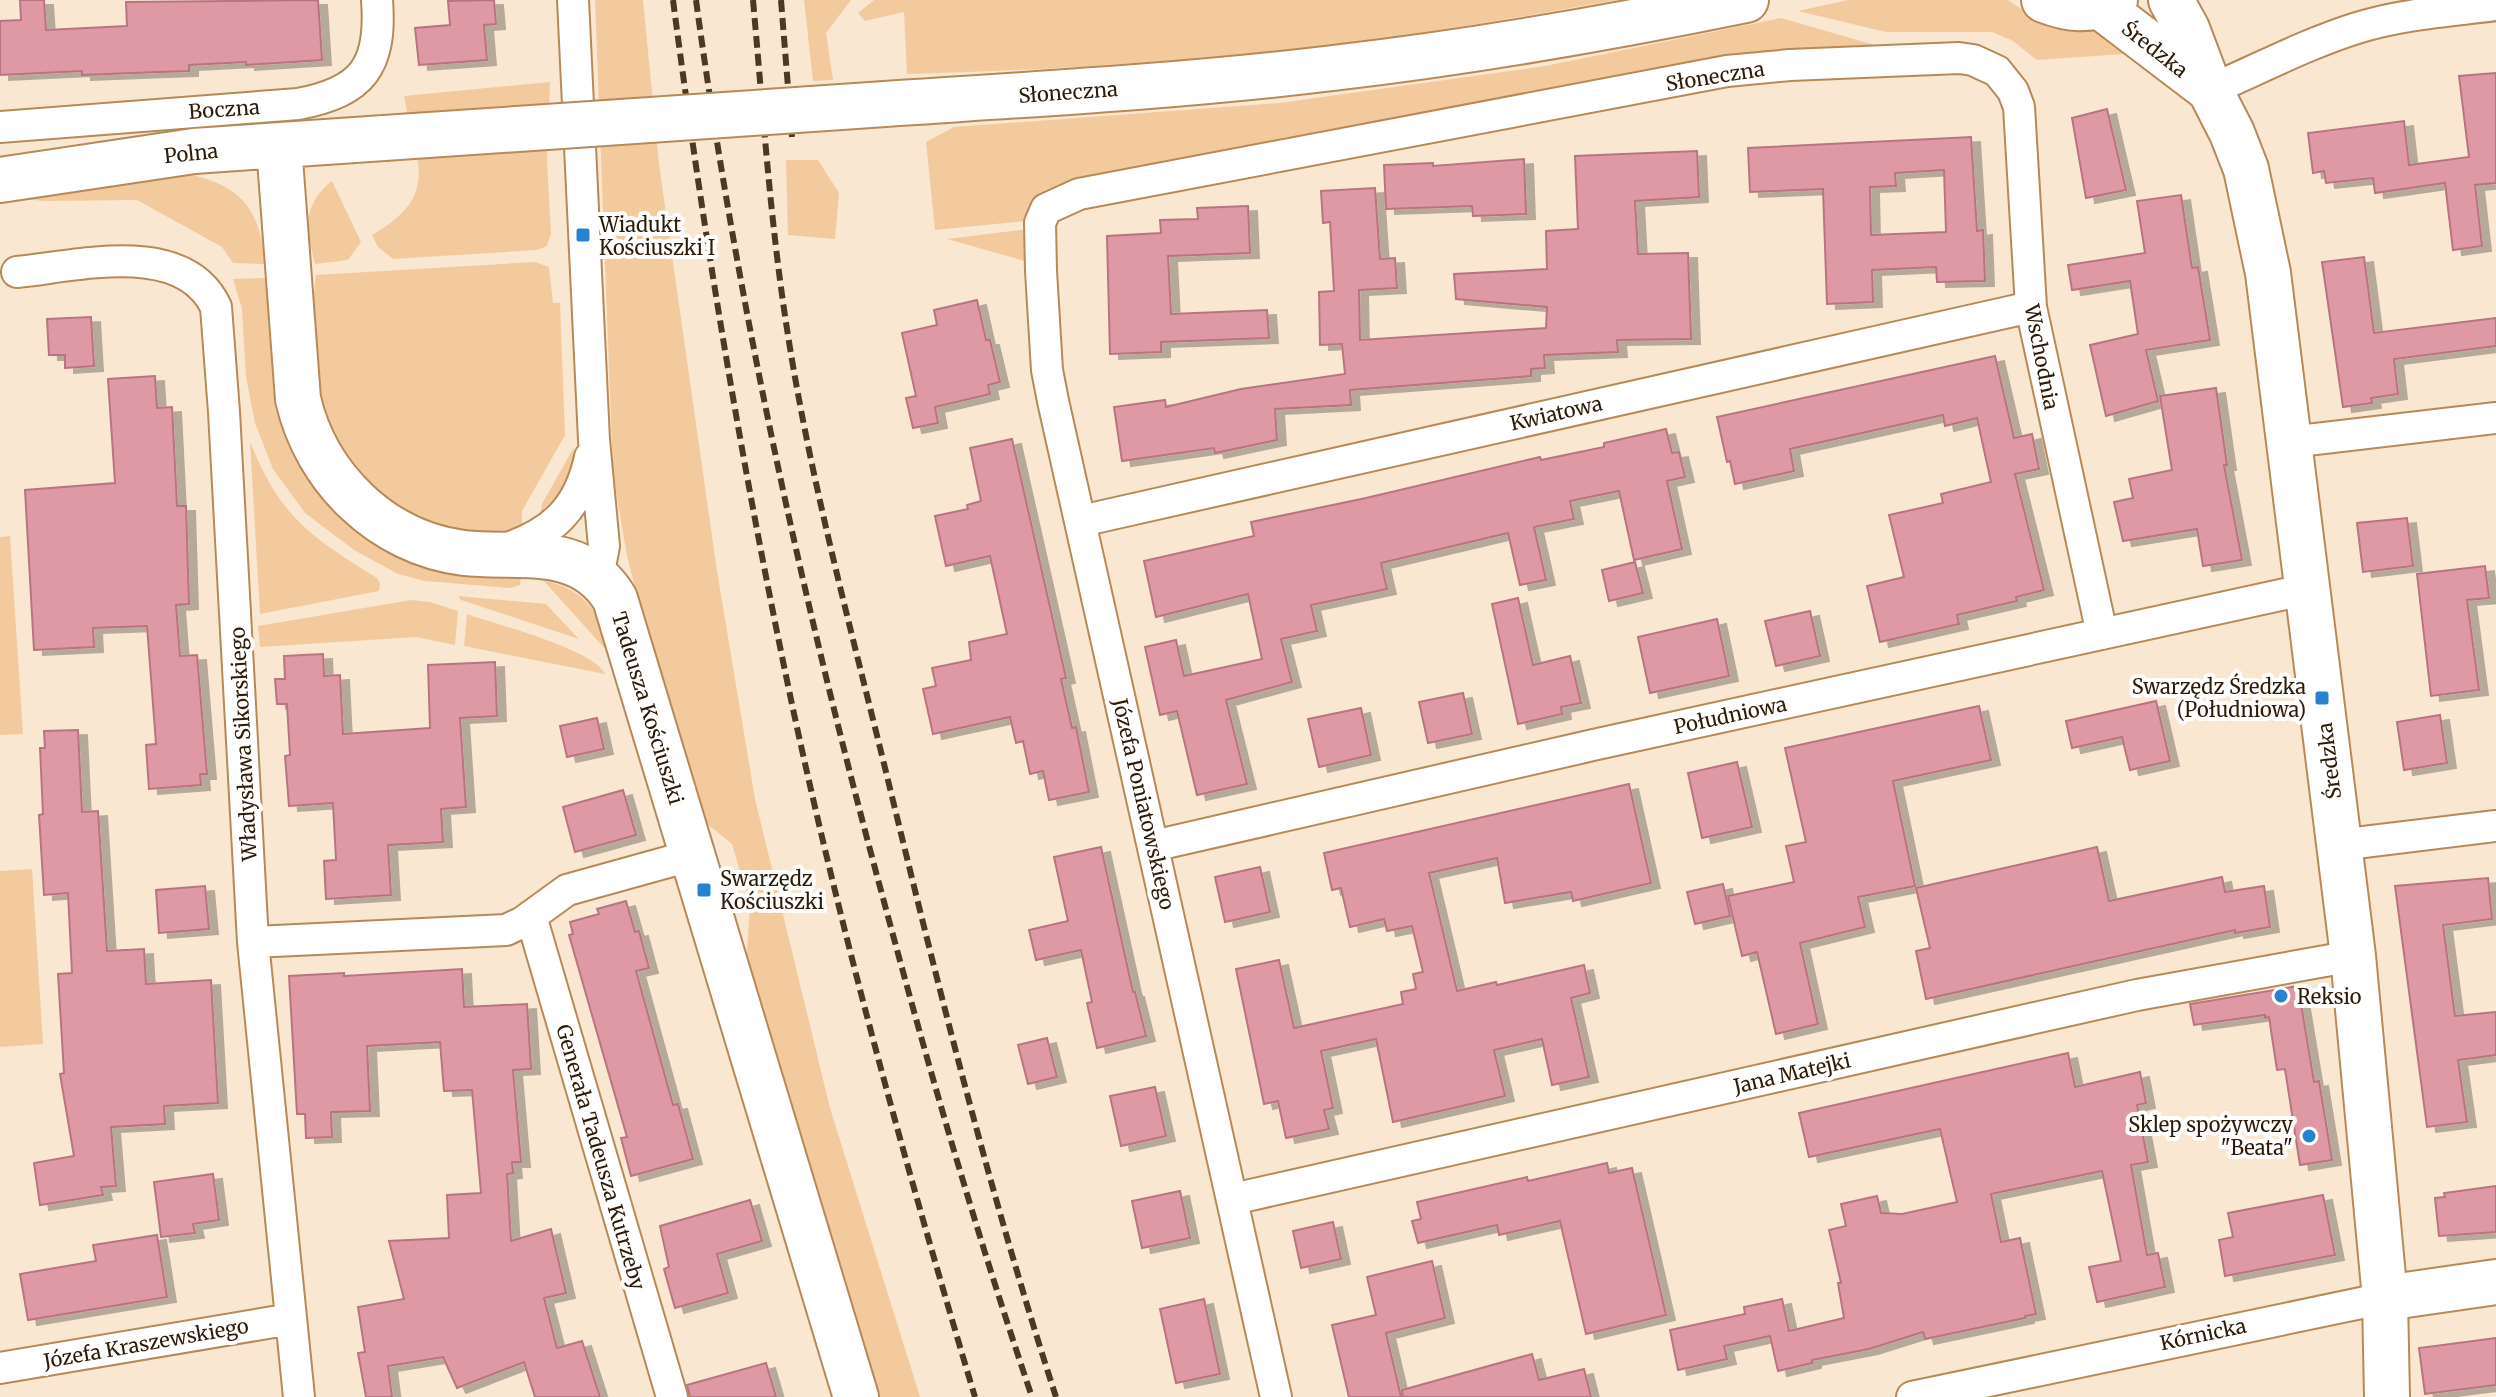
<svg xmlns="http://www.w3.org/2000/svg" width="2496" height="1397" font-family="Merriweather,serif">
	<defs>
		<filter id="shadow"><feDropShadow dx="9" dy="5" stdDeviation="0" flood-color="#0004"/></filter>
	</defs>
	<rect width="100%" height="100%" fill="#fae7d2"/>
	<path fill="#f3ca9e" d="M595,0H643L659,164L717,571L755,799L830,1108L920,1397H876L746,965L750,906L732,844L701,819L669,722L627,556L613,474Z
		M804,0H851L826,33L833,80L813,81Z
		M874,0H1617C1508,19 1398,39 1288,50C1161,63 1034,71 907,74L904,12L865,21L858,13Z
		M1848,0H2008L2039,21L2059,27L2104,31L2139,53L2037,60L2013,41L1992,32H1886L1798,11Z
		M1781,18L1885,48L1058,195L1036,220L935,230L926,142L954,127L1279,103L1545,66Z
		M550,82L547,161L551,234L547,246L537,250L393,259L378,247L372,235C444,194 414,160 404,96Z
		M786,160H818L839,193L835,239L788,235Z
		M172,170C234,183 259,198 265,264L233,263L222,247L137,200L45,201L0,197Z
		M332,181L361,242L348,260L315,264L310,243H306C306,217 311,197 332,181Z
		M1027,229L1025,261L947,239Z
		M535,262L549,267L553,303H560L565,435L522,511V527L490,536L432,526L384,502L340,452L317,395L310,295L314,294L316,275Z
		M266,278L275,360L292,446L521,576L520,585L511,588L425,581L398,574L354,550L305,513L273,469L255,423L246,377L242,309L233,279Z
		M250,442C281,518 310,536 377,578L380,583L379,591L260,614Z
		M574,447L569,486L540,518L542,504Z
		M10,536L23,734L0,735V537Z
		M543,580C594,593 598,615 615,660Z
		M458,596L546,604L579,639L461,600Z
		M411,600L430,602L458,611L455,645L416,637L260,647L258,626Z
		M467,614C495,624 594,649 605,674L464,646Z
		M32,869L43,1044L0,1047V871Z"/>
	<path fill="#df99a5" stroke="#b87581" stroke-width="2" fill-rule="evenodd" filter="url(#shadow)" d="M20,0H44L46,30L127,26L126,2L318,0L322,60L246,65V62L189,65V71L159,72L82,75V71L0,75V21L21,20Z
		M494,0L496,24L484,25L487,60L419,65L415,28L450,25L448,1Z
		M2496,73V183L2475,185L2482,246L2453,250L2445,183L2375,193L2373,178L2326,183L2324,171L2313,173L2308,133L2404,121L2409,165L2469,157L2459,76Z
		M2107,109L2126,190L2086,198L2072,118Z
		M1971,137L1977,231L1983,230L1985,281L1937,282L1936,267L1872,270L1873,302L1827,304L1823,189L1750,192L1748,148ZM1944,170L1946,232L1871,235L1870,187L1896,186L1895,173Z
		M1697,151L1699,197L1635,201L1638,254L1688,253L1691,339L1617,340L1618,352L1544,355L1545,368L1531,369V376L1350,390L1351,405L1275,409L1277,440L1215,453L1214,448L1122,461L1114,407L1165,400L1166,407L1241,389L1345,374L1342,344L1320,345L1319,292L1334,291L1330,222L1323,223L1321,191L1375,188L1380,259L1395,258L1397,288L1359,290L1360,340L1546,328L1547,307L1456,299L1454,274L1547,269L1546,231L1578,229L1575,156Z
		M1524,159L1526,214L1473,216L1472,206L1386,209L1384,165L1433,163V166Z
		M2181,195L2192,268L2198,267L2210,340L2146,350L2158,401L2106,416L2090,345L2138,334L2130,281L2072,290L2068,265L2145,253L2137,201Z
		M1248,206L1250,253L1168,256L1171,314L1267,310L1269,338L1161,342V352L1110,354L1107,236L1161,233L1160,220L1198,219L1197,208Z
		M2364,257L2374,333L2496,318V346L2394,359L2398,394L2371,398L2372,403L2343,407L2322,262Z
		M977,300L986,340H990L1000,382L988,385L990,394L935,407L938,423L913,428L906,398L916,396L902,333L937,325L934,310Z
		M91,317L94,366L65,368V355H49L47,319Z
		M1995,356L2014,438L2032,434L2039,469L2015,474L2044,590L2016,597L2017,601L1957,615L1959,624L1880,642L1867,586L1904,577L1889,515L1943,503L1941,494L1991,482L1977,418L1945,426L1943,415L1790,449L1794,471L1735,484L1730,461L1727,462L1717,417Z
		M155,376L157,408L172,407L177,506H186L189,604L176,605L180,656L197,655L207,774H200L201,785L149,789L146,745L156,744L147,626L93,628L94,647L34,650L25,490L115,483L108,379Z
		M2216,388L2227,465H2224L2242,560L2203,566L2197,529L2123,541L2114,502L2133,498L2129,479L2172,470L2160,396Z
		M1666,429L1672,453L1679,452L1685,477L1667,481L1682,549L1634,560L1619,491L1570,501L1574,519L1534,527L1546,580L1520,585L1508,533L1381,563L1387,589L1311,605L1317,631L1281,639L1292,682L1226,700L1247,784L1197,795L1177,711L1160,715L1145,647L1176,640L1184,676L1262,659L1248,594L1156,617L1144,561L1254,536L1251,522L1366,498L1540,457L1541,460L1604,447V443Z
		M1012,439L1066,678L1061,679L1072,728L1076,727L1089,792L1049,800L1043,771L1030,774L1023,741L1016,743L1010,717L933,734L923,689L936,686L932,668L971,660L969,642L1007,634L990,556L946,566L935,516L968,509L967,505L981,501L970,448Z
		M2407,518L2413,566L2363,572L2357,523Z
		M1635,562L1643,593L1609,601L1602,570Z
		M2485,566L2489,598L2467,600L2479,690L2431,696L2417,574Z
		M1518,598L1533,665L1570,656L1581,703L1561,707L1562,714L1518,724L1492,604Z
		M1810,611L1820,656L1776,666L1765,621Z
		M1717,619L1729,676L1650,693L1638,637Z
		M323,654L324,676L340,675L343,734L430,728L428,665L495,662L497,716L460,718L466,807L441,809L443,842L388,845L391,895L326,899L324,861L336,860L333,803L289,806L285,756L290,755L287,704H277L275,679H285L284,656Z
		M1463,693L1472,734L1428,743L1419,702Z
		M2156,701L2170,761L2130,770L2122,737L2072,748L2066,721Z
		M1979,706L1991,760L1893,781L1915,886L1858,897L1865,927L1800,943L1818,1024L1776,1034L1757,952L1742,956L1728,896L1794,882L1786,846L1806,842L1785,748Z
		M1361,708L1371,755L1319,767L1308,719Z
		M2440,715L2447,763L2404,770L2397,722Z
		M597,718L604,749L567,757L560,726Z
		M78,730L82,812L98,811L107,951L144,949L146,984L211,980L218,1103L164,1106L165,1124L111,1127L116,1186L101,1187L103,1195L40,1205L34,1163L74,1156L60,1074L64,1073L58,974L72,973L68,893L44,895L39,815L43,814L40,748H45L44,731Z
		M1737,762L1752,827L1702,838L1688,773Z
		M1629,784L1651,883L1573,901L1571,892L1505,903L1497,858L1429,873L1457,991L1496,982L1497,985L1584,965L1590,993L1571,998L1589,1077L1552,1085L1542,1039L1494,1050L1505,1096L1393,1122L1376,1039L1321,1051L1333,1108L1324,1110L1329,1129L1286,1138L1278,1101L1264,1104L1236,969L1279,960L1294,1028L1403,1004L1401,992L1416,989L1413,974L1423,972L1412,926L1387,931L1384,919L1350,927L1341,888L1332,890L1324,853Z
		M623,790L636,835L575,852L563,807Z
		M1101,847L1133,992H1135L1146,1036L1097,1048L1087,1003L1092,1002L1081,950L1036,960L1029,930L1068,921L1054,857Z
		M2097,847L2109,901L2222,877L2225,892L2264,886L2270,927L2235,933V930L1926,999L1916,951L1930,948L1916,888Z
		M1260,867L1270,912L1225,922L1215,877Z
		M2488,878L2492,919L2443,925L2455,1016L2496,1012V1055L2458,1060L2467,1122L2427,1127L2395,886Z
		M1723,884L1730,916L1695,924L1687,892Z
		M205,886L209,929L159,933L156,890Z
		M626,901L635,932L639,931L649,968L636,971L673,1105L678,1104L693,1159L631,1176L621,1138L627,1137L569,935L573,934L570,922L599,914L597,909Z
		M462,969L464,1007L527,1004L531,1069L513,1070L521,1162H512L513,1173L507,1174L511,1241L551,1229L566,1293L544,1298L557,1348L582,1341L600,1397H535L524,1362L457,1388L443,1357L388,1366L392,1397H366L358,1353L365,1352L358,1307L404,1299L389,1241L449,1238L447,1195L481,1193L472,1090L444,1091L440,1042L367,1046L370,1111L331,1112L332,1137L306,1138L305,1114H297L289,976L344,973V976Z
		M2298,986L2314,1082L2319,1081L2332,1160L2300,1165L2285,1069L2277,1070L2269,1017L2265,1018V1015L2194,1025L2190,1004Z
		M1047,1038L1057,1077L1028,1084L1018,1045Z
		M2068,1053L2075,1087L2140,1072L2146,1103L2137,1105L2148,1162L2131,1165L2147,1255L2158,1253L2165,1287L2097,1302L2089,1267L2121,1261L2102,1171L1991,1194L2001,1242L2020,1238L2036,1314L2025,1316V1318L1925,1339L1923,1332L1869,1349L1812,1360V1363L1778,1371L1770,1336L1724,1346L1727,1359L1678,1370L1670,1330L1745,1314L1744,1307L1782,1299L1789,1331L1844,1318L1838,1283H1841L1829,1230L1846,1226L1841,1204L1877,1196L1881,1213L1902,1214L1957,1202L1940,1129L1809,1157L1799,1113Z
		M1155,1087L1166,1136L1121,1146L1110,1096Z
		M1607,1163L1609,1173L1632,1168L1666,1315L1586,1334L1560,1221L1499,1235L1497,1225L1418,1243L1412,1221L1421,1219L1417,1202L1527,1177L1528,1181Z
		M213,1174L219,1220L193,1224L195,1233L161,1237L154,1182Z
		M2496,1186V1232L2439,1236L2435,1198L2445,1197L2444,1193Z
		M1180,1191L1190,1238L1142,1248L1132,1201Z
		M2323,1195L2335,1255L2225,1276L2219,1240L2233,1237L2228,1213Z
		M750,1200L762,1241L717,1254L728,1293L675,1308L664,1269L669,1267L660,1226Z
		M1333,1222L1341,1259L1301,1268L1293,1231Z
		M157,1235L167,1297L28,1320L20,1274L96,1261L93,1245Z
		M1432,1261L1445,1318L1386,1333L1401,1397H1349L1332,1325L1376,1315L1367,1277Z
		M1204,1299L1220,1374L1176,1383L1160,1309Z
		M2496,1338V1385L2425,1394L2419,1348Z
		M1532,1354L1539,1380L1584,1369L1591,1397H1403L1402,1390Z
		M766,1363L776,1397H690L687,1385Z"/>
	<g fill="none" stroke-linecap="round" stroke-linejoin="round">
		<g stroke="#b68a58" stroke-width="34">
			<path id="street" d="M573,0L594,440L604,546L598,577
				M2210,90C2259,69 2306,44 2357,28C2402,14 2449,11 2496,5
				M0,127L298,104C363,92 382,66 377,0
				M17,272C78,266 184,238 216,307L224,412L253,942L299,1397
				M2290,442L2496,418
				M1081,521L2031,307
				M502,550C551,534 579,510 590,457
				M2339,845L2496,826
				M1153,846L1593,745L2308,589
				M531,916L672,1397
				M253,942L506,930L523,922L567,890L693,855
				M1233,1199L2137,995L2353,956
				M0,1368L291,1319
				M1276,1397L1053,401L1047,370L1041,271L1040,223L1046,209L1079,194L1727,71L1790,65L1959,58L1973,60L1997,71L2013,91L2019,107L2031,307L2102,634
				M1912,1397L2385,1298"/>
		</g>
		<g stroke="#b68a58" stroke-width="48">
			<path id="secondary" d="M2044,0C2069,10 2090,12 2115,0
				M2171,0L2187,29L2210,90L2232,133L2246,169L2268,273L2353,956L2385,1298L2387,1397
				M2101,7L2210,90
				M885,104C1035,94 1184,86 1333,68C1471,52 1609,28 1746,0
				M279,146L298,399C316,478 382,543 464,553C518,559 581,542 615,599L856,1397
				M0,180L194,151L384,138
				M2385,1298L2496,1282"/>
		</g>
		<use href="#street" stroke="#fff" stroke-width="30"/>
		<use href="#secondary" stroke="#fff" stroke-width="44"/>
		<path stroke="#4b3924" stroke-width="6" stroke-dasharray="12 6" stroke-linecap="butt" d="M673,0C704,238 743,474 793,709C843,941 907,1170 975,1397
			M696,0C737,303 803,603 883,898C928,1066 976,1232 1032,1397
			M753,0C763,110 770,220 787,329C810,479 850,625 886,772C937,982 989,1191 1056,1397
			M781,0L792,137"/>
		<g stroke="#b68a58" stroke-width="48" stroke-linecap="butt">
			<path id="secondary-bridge" d="M384,138L885,104"/>
		</g>
		<use href="#secondary-bridge" stroke="#fff" stroke-width="44"/>
	</g>
	<g fill="#2783d0" stroke="#fff" stroke-width="3">
		<rect x="575" y="227" width="16" height="16" rx="4"/>
		<rect x="2314" y="690" width="16" height="16" rx="4"/>
		<rect x="696" y="882" width="16" height="16" rx="4"/>
		<circle cx="2281" cy="996" r="8"/>
		<circle cx="2309" cy="1136" r="8"/>
	</g>
	<g text-anchor="middle" dominant-baseline="central" stroke-width="8" stroke-linejoin="round" paint-order="stroke">
		<g font-size="20" fill="#2c1b06" stroke="#fff">
			<text transform="translate(2155 49) rotate(38)">Średzka</text>
			<text transform="translate(1715 76) rotate(-9)">Słoneczna</text>
			<text transform="translate(1068 92) rotate(-4)">Słoneczna</text>
			<text transform="translate(224 109) rotate(-4)">Boczna</text>
			<text transform="translate(191 153) rotate(-6)">Polna</text>
			<text transform="translate(2042 357) rotate(79)">Wschodnia</text>
			<text transform="translate(1556 413) rotate(-13)">Kwiatowa</text>
			<text transform="translate(648 708) rotate(73)">Tadeusza Kościuszki</text>
			<text transform="translate(1730 715) rotate(-12)">Południowa</text>
			<text transform="translate(243 744) rotate(-93)">Władysława Sikorskiego</text>
			<text transform="translate(2329 761) rotate(-97)">Średzka</text>
			<text transform="translate(1144 804) rotate(77)">Józefa Poniatowskiego</text>
			<text transform="translate(1792 1073) rotate(-13)">Jana Matejki</text>
			<text transform="translate(601 1157) rotate(74)">Generała Tadeusza Kutrzeby</text>
			<text transform="translate(2203 1334) rotate(-12)">Kórnicka</text>
			<text transform="translate(146 1343) rotate(-10)">Józefa Kraszewskiego</text>
		</g>
		<g font-size="20" fill="#2c1b06" stroke="#fff" text-anchor="start">
			<text x="599" y="224">Wiadukt<tspan x="599" dy="23">Kościuszki I</tspan></text>
			<text x="2306" y="686" text-anchor="end">Swarzędz Średzka<tspan x="2306" dy="23">(Południowa)</tspan></text>
			<text x="720" y="878">Swarzędz<tspan x="720" dy="23">Kościuszki</tspan></text>
			<text x="2297" y="996">Reksio</text>
			<text x="2293" y="1124" text-anchor="end">Sklep spożywczy<tspan x="2293" dy="23">"Beata"</tspan></text>
		</g>
	</g>
</svg>
